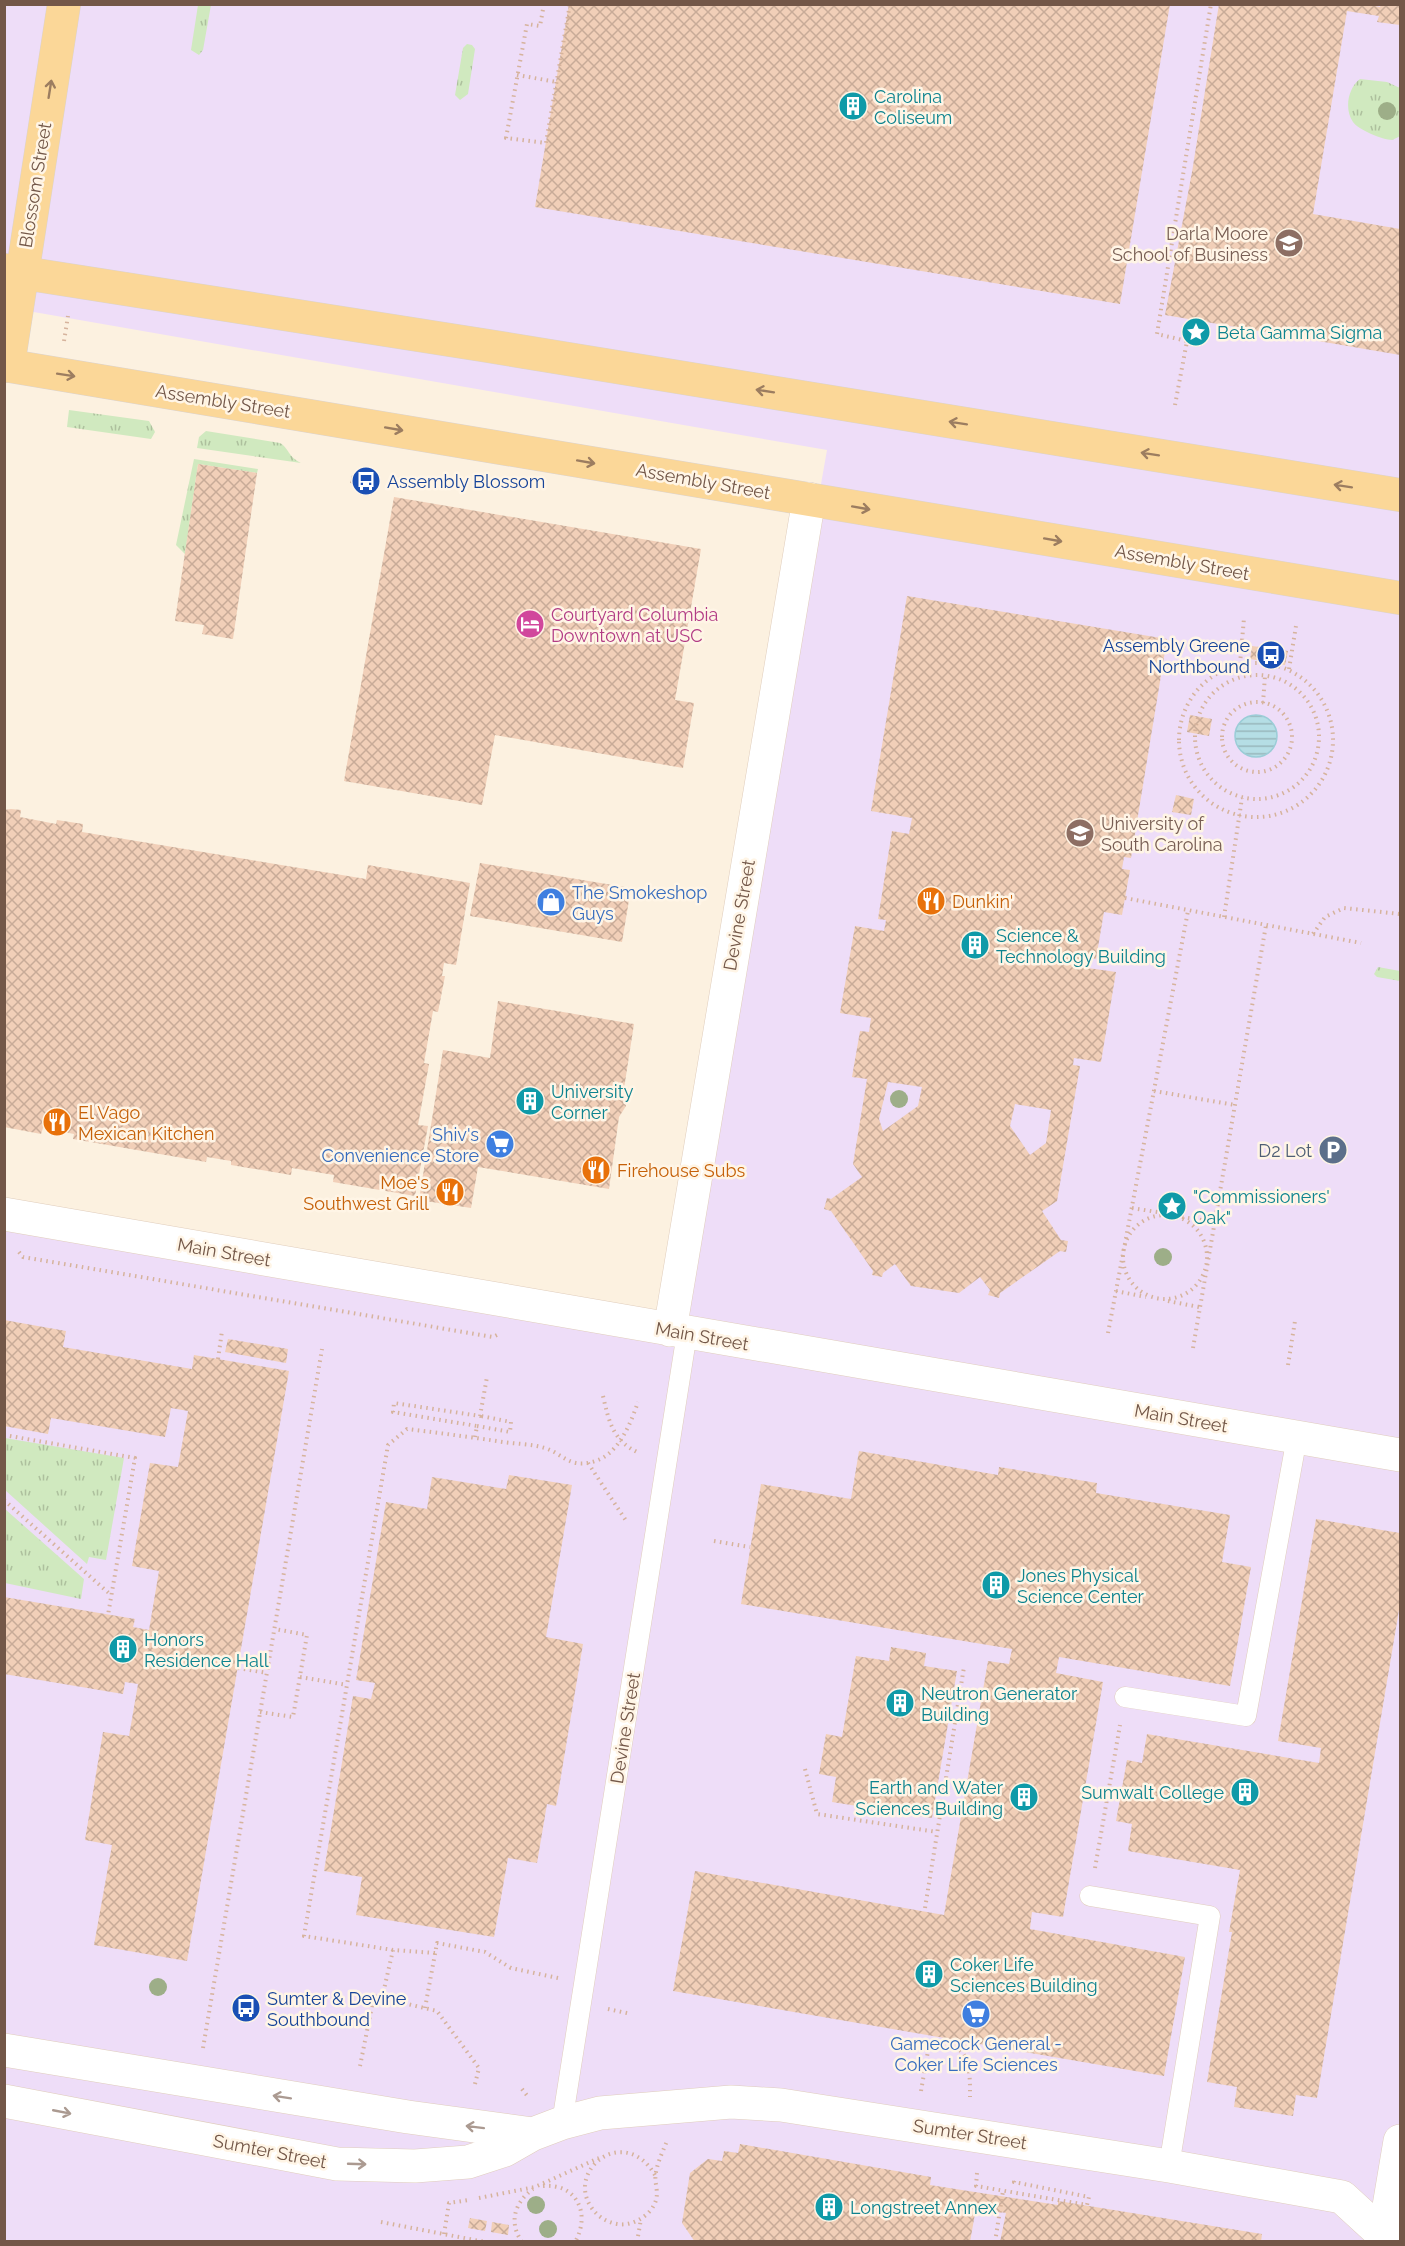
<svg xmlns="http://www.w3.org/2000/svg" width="1405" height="2246" font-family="Raleway,sans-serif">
	<defs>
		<pattern id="grass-tufts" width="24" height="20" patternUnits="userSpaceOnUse" patternTransform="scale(1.5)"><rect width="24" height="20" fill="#d0e9bf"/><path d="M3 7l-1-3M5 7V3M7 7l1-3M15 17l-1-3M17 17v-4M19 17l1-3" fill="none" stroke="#adc09d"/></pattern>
		<pattern id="water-rules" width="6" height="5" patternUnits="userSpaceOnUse" patternTransform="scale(1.5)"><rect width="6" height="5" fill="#b5dee5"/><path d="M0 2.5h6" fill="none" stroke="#98b7bc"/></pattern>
		<pattern id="building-cross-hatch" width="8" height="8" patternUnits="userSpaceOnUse" patternTransform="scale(1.5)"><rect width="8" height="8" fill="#f1cfb8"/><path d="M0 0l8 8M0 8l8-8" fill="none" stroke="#c8ab98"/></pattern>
	</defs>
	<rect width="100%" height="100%" fill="#fcf1e0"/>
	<path fill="#eeddf8" d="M5,5H1400V2241H5L4,1217L672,1333L827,450L5,307Z"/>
	<path fill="url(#grass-tufts)" d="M198,5H211L203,50L199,55L191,50Z
		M467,44L472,45L475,49L468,94L460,100L455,95L463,48Z
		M1360,79L1387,82L1400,88V136C1398,137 1395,139 1392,140C1383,140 1357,129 1353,122C1344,109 1348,88 1360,79Z
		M69,410L149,421L155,432L151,439L67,427Z
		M206,431L280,443C289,448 288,457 301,463L197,448L199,437Z
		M194,459L258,469L257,473L198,464L185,554L176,545Z
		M1378,967L1400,971V981L1377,977L1374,974Z
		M5,1438L124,1458L106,1560L89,1557L87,1564L5,1490Z
		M5,1509L84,1579L81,1599L5,1583Z"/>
	<path fill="url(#water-rules)" stroke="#9bcdd7" stroke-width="1.5" d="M1235 736a21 21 0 1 1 42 0a21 21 0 1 1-42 0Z"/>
	<path fill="url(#building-cross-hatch)" fill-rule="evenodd" d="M569,4H1170L1120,304L535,207Z
		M1219,4H1366L1380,7L1381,4H1400V25L1377,22L1379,16L1347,11L1313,214L1400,229V355L1165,315L1192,172Z
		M198,464L257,473L233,639L202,634L204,625L175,621Z
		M352,475L379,480L377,488L350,483Z
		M394,497L701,549L675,700L694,703L683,768L495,735L482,805L344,781Z
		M907,596L1167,639L1131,858L1124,857L1122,869L1130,870L1122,915L1104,912L1096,959L1089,958L1088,968L1116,972L1101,1062L1074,1058L1073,1065L1080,1066L1057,1201L1042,1211L1061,1240L1068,1241L1066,1252L1060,1251L1000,1293L999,1298L988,1295L990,1290L980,1277L959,1293L911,1286L895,1264L883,1273L882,1277L872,1275L873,1271L831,1211L824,1209L827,1198L831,1199L862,1177L853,1164L867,1079L852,1077L860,1031L869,1032L871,1018L840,1013L855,926L884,931L886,920L878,919L892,831L909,834L912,818L871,811ZM888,1082L922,1087L918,1106L883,1131L879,1119ZM1015,1104L1051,1110L1046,1143L1030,1155L1010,1126Z
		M1252,646L1288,651L1285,665L1250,659Z
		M1190,715L1212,719L1209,736L1187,732Z
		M1176,795L1194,799L1191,815L1172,812Z
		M11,809L21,810L20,817L56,824L57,820L83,824L82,832L366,879L368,865L470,883L456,965L444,963L442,976H445L438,1012L433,1011L424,1063L429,1064L418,1125L428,1126L415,1196L333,1182L334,1175L292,1168L291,1175L231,1165V1161L207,1157L206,1162L73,1139L74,1134L43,1128L41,1134L4,1127V810Z
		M480,863L631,888L622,942L470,916Z
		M498,1001L634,1024L623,1095L626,1106L619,1117L609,1189L478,1167L471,1208L419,1200L443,1050L490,1058Z
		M4,1320L66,1331L63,1347L192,1369L194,1355L289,1371L187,1961L94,1945L112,1845L85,1840L103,1732L129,1736L138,1684L125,1682L123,1694L4,1674V1597L135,1619L133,1627L149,1630L159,1571L132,1566L150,1463L178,1467L188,1411L171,1408L165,1437L51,1418L48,1434L4,1426Z
		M228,1339L288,1349L286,1363L225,1352Z
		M859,1451L998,1475L999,1467L1097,1483L1096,1493L1230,1515L1222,1562L1251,1567L1230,1686L1059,1657L1056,1673L1103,1682L1063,1917L1032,1912L1030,1929L1185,1957L1164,2076L673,1991L695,1871L944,1915L988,1661L1009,1664L1012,1649L741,1604L761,1484L851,1499Z
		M509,1475L572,1485L546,1637L583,1644L556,1806L547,1804L537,1863L508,1858L494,1937L356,1915L362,1877L324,1871L353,1696L371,1699L375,1683L356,1680L386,1502L427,1509L432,1477L506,1489Z
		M1316,1519L1400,1533V1604L1317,2098L1296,2095L1293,2116L1234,2107L1237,2087L1207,2082L1232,1932H1229L1240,1870L1128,1851L1132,1824L1116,1821L1127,1760L1142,1763L1147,1734L1319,1763L1321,1748L1278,1741Z
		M891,1647L926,1653L924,1666L957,1671L932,1818L832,1802L836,1777L819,1774L826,1734L842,1737L856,1656L889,1661Z
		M235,2001L257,2005L255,2016L233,2012Z
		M740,2144L931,2177L930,2185L1058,2205V2201L1262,2234L1261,2242H1000L1006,2213L976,2208L970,2242H695L682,2223L690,2173L708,2159L722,2161L724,2151L738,2153Z
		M470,2218L487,2221L485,2231L468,2228Z
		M492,2222L509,2225L508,2235L491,2232Z"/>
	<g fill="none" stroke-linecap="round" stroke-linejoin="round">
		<g stroke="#e0cdbc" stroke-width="21">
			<path id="service" d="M1125,1697L1246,1716L1297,1437
				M1090,1896L1210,1916L1169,2166
				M562,2123L687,1333"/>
		</g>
		<g stroke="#e0cdbc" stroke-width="34">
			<path id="minor" d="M1383,2242L1400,2141"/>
		</g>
		<g stroke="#e0cdbc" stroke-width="34">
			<path id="tertiary" d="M4,1214L1400,1455
				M670,1330L809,499
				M4,2050L408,2117L533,2134
				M4,2101L337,2164L415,2166L468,2162L505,2150L533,2134L562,2123L600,2113L731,2102L781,2105L1169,2166L1342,2197L1391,2242"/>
		</g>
		<g stroke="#dbd3cf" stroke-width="34">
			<path id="primary" d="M4,270L482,345L1400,495
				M4,365L1400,598
				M8,366L64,4"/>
		</g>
		<path stroke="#d6b39c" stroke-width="4" stroke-dasharray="1.5 4.5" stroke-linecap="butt" d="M544,4L540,26L527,24L506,138L546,143L570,4
			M517,75L557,82
			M64,341L68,316
			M1175,405L1187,341L1157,334L1211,4
			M1179 740a77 77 0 1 1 154 0a77 77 0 1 1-154 0Z
			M1240,664L1244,618
			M1289,669L1296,626
			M1195 737a62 62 0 1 1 124 0a62 62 0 1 1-124 0Z
			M1222 737a35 35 0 1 1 70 0a35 35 0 1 1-70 0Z
			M1263,703L1265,676
			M1125,898L1361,943
			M1224,917L1242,798
			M1313,934L1325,917L1344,908L1400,914
			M1154,1091L1235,1105
			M1132,1208L1163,1213
			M1123 1257a42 42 0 1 1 84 0a42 42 0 1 1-84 0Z
			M1182,1217L1214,1222
			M19,1252L23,1257L493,1337L497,1335
			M1116,1291L1146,1297
			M1168,1301L1199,1307
			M1108,1333L1188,911
			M1193,1348L1266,925
			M218,1359L222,1331
			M1288,1365L1295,1321
			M603,1396C609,1422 613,1441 639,1453
			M477,1426L510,1432L511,1422L481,1416
			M4,1435L135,1458L108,1615
			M475,1437L477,1426L393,1412L394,1403L480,1416L487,1377
			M588,1463L627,1522
			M4,1500L111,1595
			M714,1541L750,1547
			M238,1668L267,1673
			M300,1677L347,1685
			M260,1712L293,1717L307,1635L275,1629
			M805,1769L817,1814L937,1832
			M1095,1868L1120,1725
			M925,1908L964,1667
			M435,1953L393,1950L304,1936L388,1445L407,1429C439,1433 471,1437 503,1442C517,1444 532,1444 545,1448C563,1454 569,1468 592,1462C618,1456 630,1425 638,1402
			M382,1998L393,1950
			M425,2008L437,1943L485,1952L511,1968L558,1978
			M608,2009L631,2014
			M203,2048L322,1349
			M948,2048L950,2039
			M360,2066L374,1996L437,2011L479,2068L474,2088
			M522,2089L529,2098
			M921,2091L929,2045C937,2046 952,2046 959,2050C971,2057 970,2085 970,2097
			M977,2173L976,2186L1087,2205L1089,2197L1014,2182L1015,2177
			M655,2175C625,2124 566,2169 591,2207C597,2216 606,2222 617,2224C629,2226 642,2220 650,2211C663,2195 653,2186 656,2172C658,2161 663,2151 667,2141
			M543,2186C577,2183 591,2214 575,2242
			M479,2198L535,2187L599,2158
			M381,2222L485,2242
			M444,2234L449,2203L469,2200
			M522,2242C508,2222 515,2202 533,2189
			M637,2242L641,2219
			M995,2242L1003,2191"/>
		<use href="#service" stroke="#fff" stroke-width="20"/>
		<use href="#minor" stroke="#fff" stroke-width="33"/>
		<use href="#tertiary" stroke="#fff" stroke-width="33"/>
		<use href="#primary" stroke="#fbd798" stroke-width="33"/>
	</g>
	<g fill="#9dae88">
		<circle cx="1387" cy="111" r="9"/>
		<circle cx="899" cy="1099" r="9"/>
		<circle cx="1163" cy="1257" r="9"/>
		<circle cx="158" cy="1987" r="9"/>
		<circle cx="536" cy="2205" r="9"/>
		<circle cx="548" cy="2229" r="9"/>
	</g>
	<defs><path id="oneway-shaft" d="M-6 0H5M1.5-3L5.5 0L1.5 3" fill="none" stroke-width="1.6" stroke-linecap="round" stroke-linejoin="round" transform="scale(1.5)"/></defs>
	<g stroke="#9c7d60">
		<use href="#oneway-shaft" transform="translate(50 89) rotate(-81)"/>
		<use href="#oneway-shaft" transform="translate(66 375) rotate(9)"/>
		<use href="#oneway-shaft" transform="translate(765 391) rotate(-171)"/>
		<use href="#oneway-shaft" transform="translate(958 423) rotate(-171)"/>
		<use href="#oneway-shaft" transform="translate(394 429) rotate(10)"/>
		<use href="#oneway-shaft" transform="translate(1150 454) rotate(-171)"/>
		<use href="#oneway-shaft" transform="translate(586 462) rotate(10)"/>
		<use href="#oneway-shaft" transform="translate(1343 486) rotate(-171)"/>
		<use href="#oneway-shaft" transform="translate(861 508) rotate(10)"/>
		<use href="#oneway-shaft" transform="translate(1053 540) rotate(10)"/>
	</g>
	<g stroke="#ab9a91">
		<use href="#oneway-shaft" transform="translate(282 2097) rotate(-171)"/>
		<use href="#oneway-shaft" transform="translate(62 2112) rotate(11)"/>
		<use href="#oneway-shaft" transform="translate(475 2127) rotate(-173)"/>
		<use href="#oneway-shaft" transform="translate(357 2164) rotate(2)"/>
	</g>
	<defs>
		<g id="building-disc" transform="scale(1.5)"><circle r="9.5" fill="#0f9aa8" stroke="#fff5e6"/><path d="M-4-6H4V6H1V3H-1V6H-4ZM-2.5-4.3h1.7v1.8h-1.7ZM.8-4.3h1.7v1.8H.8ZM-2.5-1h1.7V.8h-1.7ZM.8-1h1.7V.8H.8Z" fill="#fff"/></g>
		<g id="university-disc" transform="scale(1.5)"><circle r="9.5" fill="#8d6e63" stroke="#fff5e6"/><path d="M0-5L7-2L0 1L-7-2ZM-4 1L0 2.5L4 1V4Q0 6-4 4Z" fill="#fff"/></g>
		<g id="sight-disc" transform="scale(1.5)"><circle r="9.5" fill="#0f9aa8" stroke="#fff5e6"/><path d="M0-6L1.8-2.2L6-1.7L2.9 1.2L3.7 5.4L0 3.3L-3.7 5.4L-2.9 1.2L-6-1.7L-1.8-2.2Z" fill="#fff"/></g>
		<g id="bus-disc" transform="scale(1.5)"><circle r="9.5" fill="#1a4fb4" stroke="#fff5e6"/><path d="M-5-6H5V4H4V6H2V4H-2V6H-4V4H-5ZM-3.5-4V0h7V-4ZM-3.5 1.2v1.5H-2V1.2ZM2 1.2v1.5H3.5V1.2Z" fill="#fff"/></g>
		<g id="hotel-disc" transform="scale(1.5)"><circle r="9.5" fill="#d1479c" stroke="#fff5e6"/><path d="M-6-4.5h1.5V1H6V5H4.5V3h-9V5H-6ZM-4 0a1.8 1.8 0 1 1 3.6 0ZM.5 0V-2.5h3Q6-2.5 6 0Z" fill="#fff"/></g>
		<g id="restaurant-disc" transform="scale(1.5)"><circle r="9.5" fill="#e8710a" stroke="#fff5e6"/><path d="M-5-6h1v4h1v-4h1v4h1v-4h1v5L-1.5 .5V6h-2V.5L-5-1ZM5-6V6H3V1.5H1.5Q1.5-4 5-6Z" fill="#fff"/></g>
		<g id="shop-disc" transform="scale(1.5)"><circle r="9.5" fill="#3f7fe0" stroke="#fff5e6"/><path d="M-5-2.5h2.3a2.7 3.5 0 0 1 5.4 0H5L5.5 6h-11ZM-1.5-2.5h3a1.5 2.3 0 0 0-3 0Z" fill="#fff"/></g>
		<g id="supermarket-disc" transform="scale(1.5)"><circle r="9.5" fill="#3f7fe0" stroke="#fff5e6"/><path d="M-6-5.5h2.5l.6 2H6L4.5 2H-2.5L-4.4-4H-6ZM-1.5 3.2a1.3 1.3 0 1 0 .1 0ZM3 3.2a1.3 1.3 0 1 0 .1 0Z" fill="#fff"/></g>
		<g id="parking-disc" transform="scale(1.5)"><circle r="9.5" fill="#5c6f8a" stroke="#fff5e6"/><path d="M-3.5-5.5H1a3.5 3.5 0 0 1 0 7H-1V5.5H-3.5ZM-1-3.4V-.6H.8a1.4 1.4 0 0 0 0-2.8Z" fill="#fff"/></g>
	</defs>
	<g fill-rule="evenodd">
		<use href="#building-disc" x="853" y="106"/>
		<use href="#university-disc" x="1289" y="243"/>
		<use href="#sight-disc" x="1196" y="332"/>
		<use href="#bus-disc" x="366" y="481"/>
		<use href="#hotel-disc" x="530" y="624"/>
		<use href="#bus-disc" x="1271" y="655"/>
		<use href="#university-disc" x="1080" y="833"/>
		<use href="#restaurant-disc" x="931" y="901"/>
		<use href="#shop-disc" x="551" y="902"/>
		<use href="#building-disc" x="975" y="945"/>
		<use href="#building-disc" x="530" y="1101"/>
		<use href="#restaurant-disc" x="57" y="1122"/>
		<use href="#supermarket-disc" x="500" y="1144"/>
		<use href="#parking-disc" x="1333" y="1150"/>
		<use href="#restaurant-disc" x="596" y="1170"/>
		<use href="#restaurant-disc" x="450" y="1192"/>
		<use href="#sight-disc" x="1172" y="1206"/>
		<use href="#building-disc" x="996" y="1585"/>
		<use href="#building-disc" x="123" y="1649"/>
		<use href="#building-disc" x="900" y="1703"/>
		<use href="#building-disc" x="1245" y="1792"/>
		<use href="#building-disc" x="1024" y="1797"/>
		<use href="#building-disc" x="929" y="1974"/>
		<use href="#bus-disc" x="246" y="2008"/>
		<use href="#supermarket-disc" x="976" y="2014"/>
		<use href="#building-disc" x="829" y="2207"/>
	</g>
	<g text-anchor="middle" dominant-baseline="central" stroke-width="5" stroke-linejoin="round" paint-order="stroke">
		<g font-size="18" fill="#0d838f" stroke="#fff5e6" text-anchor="start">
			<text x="874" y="96">Carolina<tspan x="874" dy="21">Coliseum</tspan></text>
			<text x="1217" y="332">Beta Gamma Sigma</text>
			<text x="996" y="935">Science &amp;<tspan x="996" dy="21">Technology Building</tspan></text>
			<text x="551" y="1091">University<tspan x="551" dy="21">Corner</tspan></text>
			<text x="1193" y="1196">"Commissioners'<tspan x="1193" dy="21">Oak"</tspan></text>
			<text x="1017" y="1575">Jones Physical<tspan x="1017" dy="21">Science Center</tspan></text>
			<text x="144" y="1639">Honors<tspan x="144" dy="21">Residence Hall</tspan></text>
			<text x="921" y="1693">Neutron Generator<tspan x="921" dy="21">Building</tspan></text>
			<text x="1003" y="1787" text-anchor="end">Earth and Water<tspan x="1003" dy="21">Sciences Building</tspan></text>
			<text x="1224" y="1792" text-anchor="end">Sumwalt College</text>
			<text x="950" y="1964">Coker Life<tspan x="950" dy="21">Sciences Building</tspan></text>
			<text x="850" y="2207">Longstreet Annex</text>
		</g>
		<g font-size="18" fill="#735748" stroke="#fff5e6">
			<text transform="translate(35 185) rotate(-81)">Blossom Street</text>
			<text transform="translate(223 401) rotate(9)">Assembly Street</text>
			<text transform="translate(703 481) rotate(10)">Assembly Street</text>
			<text transform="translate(1182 562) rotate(10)">Assembly Street</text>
			<text transform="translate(739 915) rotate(-80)">Devine Street</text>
			<text transform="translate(224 1252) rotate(10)">Main Street</text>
			<text transform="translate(702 1336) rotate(10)">Main Street</text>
			<text transform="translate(1181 1418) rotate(10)">Main Street</text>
			<text transform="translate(625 1728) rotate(-81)">Devine Street</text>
			<text transform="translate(970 2134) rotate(9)">Sumter Street</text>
			<text transform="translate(270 2151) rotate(11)">Sumter Street</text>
		</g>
		<g font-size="18" fill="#785e54" stroke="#fff5e6" text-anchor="end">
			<text x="1268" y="233">Darla Moore<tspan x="1268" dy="21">School of Business</tspan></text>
			<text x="1101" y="823" text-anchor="start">University of<tspan x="1101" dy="21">South Carolina</tspan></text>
		</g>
		<g font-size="18" fill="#164399" stroke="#fff5e6" text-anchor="start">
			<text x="387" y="481">Assembly Blossom</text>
			<text x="1250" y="645" text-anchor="end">Assembly Greene<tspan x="1250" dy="21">Northbound</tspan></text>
			<text x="267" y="1998">Sumter &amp; Devine<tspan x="267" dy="21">Southbound</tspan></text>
		</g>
		<g font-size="18" fill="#b23c85" stroke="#fff5e6" text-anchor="start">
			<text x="551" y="614">Courtyard Columbia<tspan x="551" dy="21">Downtown at USC</tspan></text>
		</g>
		<g font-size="18" fill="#366cbe" stroke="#fff5e6" text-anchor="start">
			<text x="572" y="892">The Smokeshop<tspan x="572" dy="21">Guys</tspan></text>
			<text x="479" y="1134" text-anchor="end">Shiv's<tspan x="479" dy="21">Convenience Store</tspan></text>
			<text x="976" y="2043" text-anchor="middle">Gamecock General -<tspan x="976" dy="21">Coker Life Sciences</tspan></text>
		</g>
		<g font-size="18" fill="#c56008" stroke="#fff5e6" text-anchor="start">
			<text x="952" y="901">Dunkin'</text>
			<text x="78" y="1112">El Vago<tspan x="78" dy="21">Mexican Kitchen</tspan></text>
			<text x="617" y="1170">Firehouse Subs</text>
			<text x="429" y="1182" text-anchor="end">Moe's<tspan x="429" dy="21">Southwest Grill</tspan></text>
		</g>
		<g font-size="18" fill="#4e5e75" stroke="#fff5e6" text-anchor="end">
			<text x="1312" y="1150">D2 Lot</text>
		</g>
	</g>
	<rect width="1405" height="2246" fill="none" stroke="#735748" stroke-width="12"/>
</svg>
